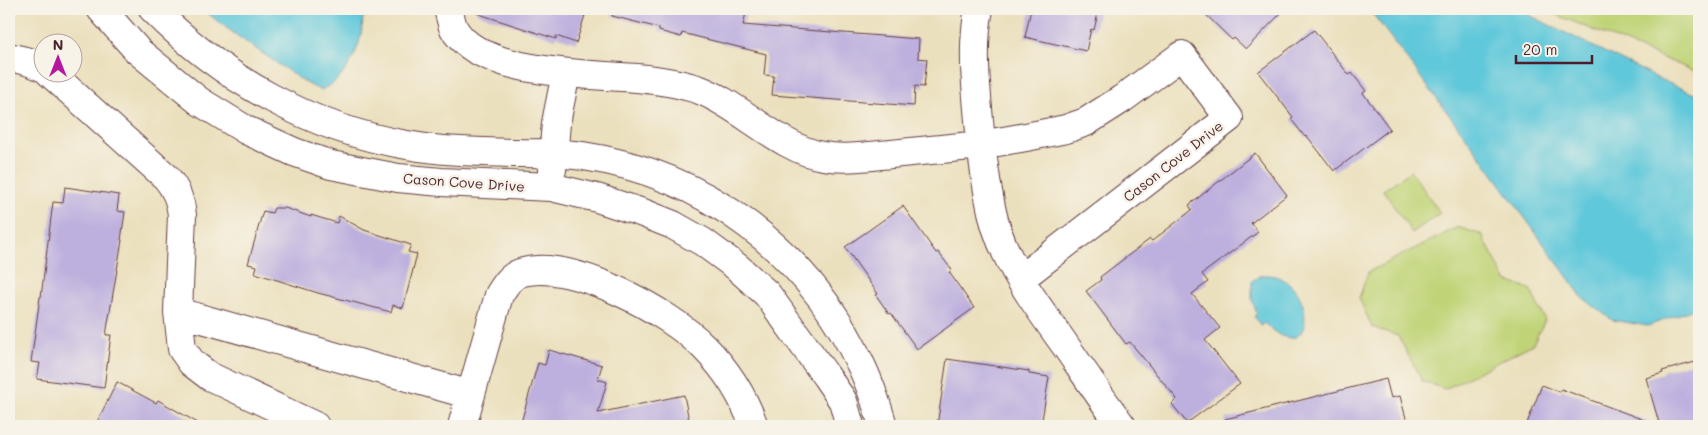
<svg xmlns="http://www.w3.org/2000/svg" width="1708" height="435" font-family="Mali,sans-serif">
	<rect width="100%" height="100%" fill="#f7f3e8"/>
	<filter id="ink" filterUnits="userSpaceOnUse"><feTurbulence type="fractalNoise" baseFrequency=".02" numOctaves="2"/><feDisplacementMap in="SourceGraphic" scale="10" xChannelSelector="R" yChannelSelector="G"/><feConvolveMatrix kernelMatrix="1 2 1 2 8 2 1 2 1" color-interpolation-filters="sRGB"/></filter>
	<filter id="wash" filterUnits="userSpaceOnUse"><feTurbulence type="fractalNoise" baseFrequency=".0096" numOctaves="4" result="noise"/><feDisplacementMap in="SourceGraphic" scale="20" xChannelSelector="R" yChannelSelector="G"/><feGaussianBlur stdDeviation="1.12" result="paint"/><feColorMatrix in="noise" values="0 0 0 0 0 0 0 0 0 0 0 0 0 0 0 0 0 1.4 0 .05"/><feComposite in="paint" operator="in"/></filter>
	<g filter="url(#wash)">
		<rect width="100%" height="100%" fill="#ebe0bd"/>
		<path fill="#c0d477" stroke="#857a51" d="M1542,9H1699V73Z
			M1411,171L1440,213L1412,233L1383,190Z
			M1458,227L1482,235L1506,281L1530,289L1545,320L1533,344L1445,389L1422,381L1398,336L1372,327L1359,298L1368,272Z"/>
		<path fill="#5fc8da" stroke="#547482" d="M202,9H362C366,33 354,65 335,82C331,85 326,87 321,90C308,86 296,76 284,68C256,49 228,30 202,9Z
			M1369,9H1517L1657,78L1699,96V307L1648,326L1612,320L1582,297L1481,157Z
			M1261,275C1319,270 1319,376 1264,323L1261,326L1254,316L1257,314L1252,300V281Z"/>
		<g id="blocks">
			<path fill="#bdb0de" d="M477,9H587L576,43L556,36V39L476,13Z
				M613,9H747L743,25L919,39L918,58L927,59L924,87L915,86L914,106L772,95L774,76L764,75L766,54L682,33L681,37L659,31V28L612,16Z
				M1031,9H1099L1094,30L1091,29L1086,51L1025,37Z
				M1200,9H1285L1246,49L1234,38L1232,40Z
				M1314,30L1349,75L1352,73L1366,91L1363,93L1390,129L1334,171L1307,136L1305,137L1291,119L1293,117L1258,72Z
				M1255,153L1287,195L1251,223L1258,232L1202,274L1208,282L1192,294L1220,328L1205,340L1240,384L1187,423L1172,404L1177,399L1130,342L1126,344L1086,291L1101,280L1100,277L1150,239L1152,241L1192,210L1189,205Z
				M65,187L119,195L117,211L125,212L121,240H122L106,335H111L104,388L37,379L40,363L31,362L40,297H41L53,202L63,203Z
				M903,206L936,253L938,252L952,270L949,272L974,308L917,349L891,313L889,314L876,295L878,294L845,247Z
				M274,208H285L311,217V215L337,223L339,216L364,230L411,245L408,252L417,254L403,308L393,305L391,312L318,293L255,273L257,266L248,264L263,211L272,213Z
				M549,350L602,365L598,379L607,382L598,413L684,395L690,426H520L538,363L545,365Z
				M947,359L1029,371V374L1049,377L1041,426H937Z
				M1699,361V426H1660L1646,378L1663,373L1662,371Z
				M1386,379L1391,398L1400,396L1407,422L1390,426H1226L1225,419Z
				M117,382L156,403L158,400L203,426H95Z
				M1542,385L1560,392L1561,389L1655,424V426H1526Z"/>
		</g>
	</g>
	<g filter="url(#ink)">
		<use href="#blocks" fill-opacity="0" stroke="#623c41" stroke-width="1"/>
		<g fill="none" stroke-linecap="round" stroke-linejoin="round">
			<g stroke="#623c41" stroke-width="30">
				<path id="minor" d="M101,9L138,51L199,101L246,130L294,152L331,165L398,178L441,182L551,187L597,198L643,213L673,225L703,242L737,267L767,294L826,376L843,401L850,426
					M153,9C221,78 311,129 407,145C444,152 483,152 520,153C541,153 562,153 583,156C704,174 808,251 860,363C870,383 877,405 883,426
					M448,9C450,15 451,21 453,27C477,75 590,74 637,78C658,80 680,83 700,90C740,105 782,150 823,156C845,160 869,156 891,154C921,151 951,148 981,145C978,100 970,53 979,9
					M9,57L30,62L42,67
					M49,72L166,177C176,189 180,199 182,215L178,312L182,349L192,363L209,376L315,426
					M552,170L556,123L566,73
					M1020,279L1229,118L1182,55L1122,99L1086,122L1066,129L1026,137L981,145C985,172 988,201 996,227C1010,271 1039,308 1065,345C1084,372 1102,400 1122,426
					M178,312L471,395
					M462,426L499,295C505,285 511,275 523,272C572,259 670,312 704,347C727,370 743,395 754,426"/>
			</g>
			<use href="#minor" stroke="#fff" stroke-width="28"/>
		</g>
	</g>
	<g text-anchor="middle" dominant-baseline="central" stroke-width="5" stroke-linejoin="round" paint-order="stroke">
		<g font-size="14" fill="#4a1f2b" stroke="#f7f3e8">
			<text transform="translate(1173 161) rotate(-38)">Cason Cove Drive</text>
			<text transform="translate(464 182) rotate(4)">Cason Cove Drive</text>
		</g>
	</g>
	<rect width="1708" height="435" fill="none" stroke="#f7f3e8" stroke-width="30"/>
	<g transform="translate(58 58)"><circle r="24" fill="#f7f3e8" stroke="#b29e9c"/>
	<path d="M0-4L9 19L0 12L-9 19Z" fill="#b5179e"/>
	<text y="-8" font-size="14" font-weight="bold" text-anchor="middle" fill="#4a1f2b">N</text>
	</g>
	<path d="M1516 55v8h76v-8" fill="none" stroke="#4a1f2b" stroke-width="2.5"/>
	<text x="1523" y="55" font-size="15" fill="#4a1f2b" stroke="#f7f3e8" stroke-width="4" paint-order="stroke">20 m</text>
</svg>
